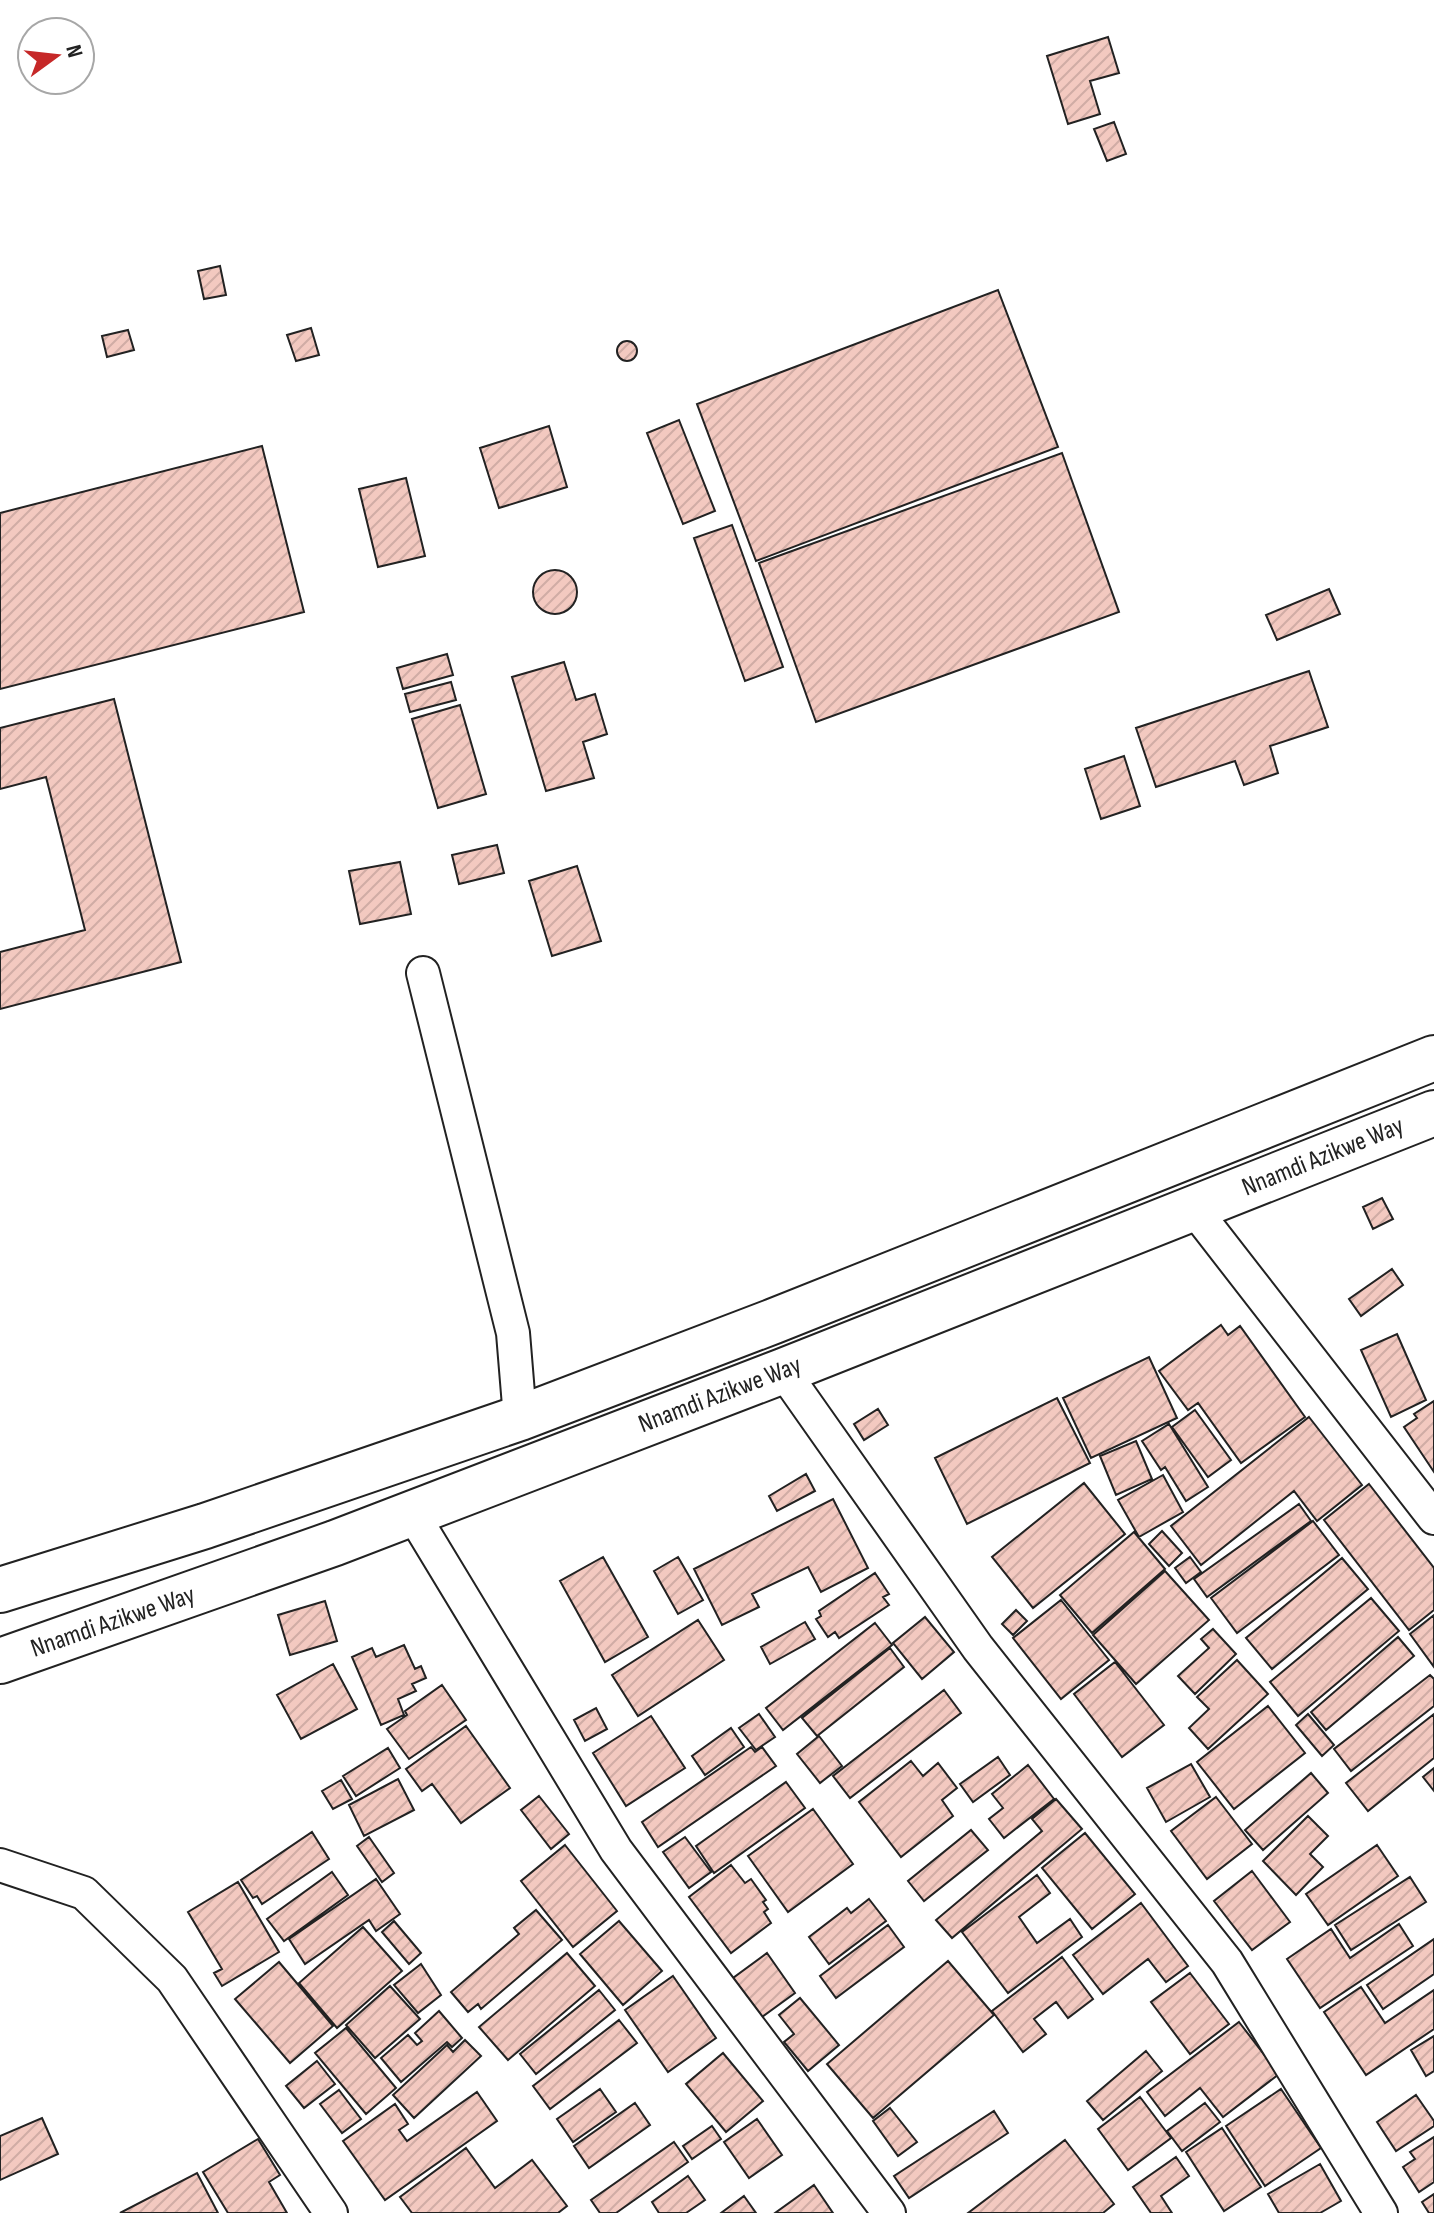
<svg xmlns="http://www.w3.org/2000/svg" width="1434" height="2213" font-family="'Sofia Sans Condensed',sans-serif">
	<defs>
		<pattern id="building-hatch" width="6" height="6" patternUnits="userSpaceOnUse" patternTransform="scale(2)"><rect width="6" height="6" fill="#f3c9c0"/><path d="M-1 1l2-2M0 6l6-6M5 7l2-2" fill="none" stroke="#d0aca5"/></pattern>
	</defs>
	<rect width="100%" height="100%" fill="#fff"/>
	<path fill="url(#building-hatch)" stroke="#222" stroke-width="2" d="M1108,37L1119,73L1090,81L1100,114L1068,124L1047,56Z
		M1114,122L1126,154L1107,161L1094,129Z
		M220,266L226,295L204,299L198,271Z
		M998,290L1058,447L756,561L697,404Z
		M311,328L319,355L296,361L287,335Z
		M128,330L134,350L107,357L102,336Z
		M617 351a10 10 0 1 1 20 0a10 10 0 1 1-20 0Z
		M679,420L715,511L683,524L647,433Z
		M549,426L567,487L499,508L480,448Z
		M262,446L304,612L0,689V513Z
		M1062,453L1119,612L816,722L759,563Z
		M406,478L425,556L378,567L359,489Z
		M732,525L783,667L745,681L694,538Z
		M533 592a22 22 0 1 1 44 0a22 22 0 1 1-44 0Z
		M1329,589L1340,614L1277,640L1266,615Z
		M447,654L453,675L403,689L397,668Z
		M564,662L576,700L595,694L607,734L583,742L594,778L546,791L512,677Z
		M1309,671L1328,727L1270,746L1278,773L1244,785L1235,761L1156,787L1136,728Z
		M451,682L456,700L410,712L405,694Z
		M114,699L181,962L0,1009V952L85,930L46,777L0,789V728Z
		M460,705L486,794L438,808L412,719Z
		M1124,756L1140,806L1101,819L1085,769Z
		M497,845L504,873L459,884L452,855Z
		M400,862L411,914L360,924L349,871Z
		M577,866L601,941L552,956L529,881Z
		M1382,1198L1393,1219L1373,1229L1363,1207Z
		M1392,1269L1403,1285L1361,1316L1349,1299Z
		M1221,1325L1228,1335L1240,1326L1305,1417L1241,1463L1198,1403L1188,1410L1159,1371Z
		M1397,1334L1426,1400L1391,1417L1361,1350Z
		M1149,1357L1177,1418L1091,1458L1063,1398Z
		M1057,1398L1090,1463L967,1524L935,1458Z
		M1434,1401V1472L1404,1427L1417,1418L1414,1414Z
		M878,1409L888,1425L864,1440L854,1424Z
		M1195,1410L1231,1460L1208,1477L1172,1427Z
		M1309,1417L1362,1485L1317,1521L1294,1491L1201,1565L1171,1526Z
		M1169,1424L1208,1487L1186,1501L1165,1467L1161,1470L1142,1441Z
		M1136,1441L1152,1479L1116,1495L1100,1456Z
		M806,1474L815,1491L777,1511L769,1496Z
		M1163,1475L1183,1512L1139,1537L1118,1500Z
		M1084,1483L1125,1534L1033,1608L992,1557Z
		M1369,1484L1434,1568V1610L1409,1630L1324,1520Z
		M833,1499L868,1568L821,1592L808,1567L752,1594L759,1607L722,1625L694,1569Z
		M1299,1504L1311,1521L1207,1597L1194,1579Z
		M1313,1521L1339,1555L1237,1633L1211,1598Z
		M1162,1531L1182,1553L1169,1566L1149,1544Z
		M1134,1532L1165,1569L1092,1633L1060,1595Z
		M603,1557L648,1637L605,1662L560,1581Z
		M678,1557L703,1600L678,1614L654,1571Z
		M1190,1557L1201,1572L1186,1583L1175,1568Z
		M1342,1558L1368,1589L1272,1669L1246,1638Z
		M1165,1571L1209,1620L1136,1684L1093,1635Z
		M875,1573L889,1594L883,1597L889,1605L839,1638L835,1632L828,1637L816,1619L821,1616L819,1611Z
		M1371,1598L1399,1631L1298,1716L1270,1682Z
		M1061,1600L1109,1660L1061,1699L1013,1638Z
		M325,1601L337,1641L290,1655L278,1615Z
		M1016,1610L1027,1621L1013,1635L1002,1624Z
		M1434,1615V1667L1410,1634Z
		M925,1617L954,1652L922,1679L893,1643Z
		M698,1620L724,1660L638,1716L612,1675Z
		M805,1622L815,1639L770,1664L761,1647Z
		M875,1623L892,1645L783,1730L766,1708Z
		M1213,1629L1236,1654L1195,1694L1178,1676L1209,1648L1201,1639Z
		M1398,1637L1414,1656L1326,1730L1311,1712Z
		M404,1645L415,1669L421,1666L426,1678L412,1684L416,1691L398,1699L404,1715L381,1725L352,1657L372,1648L376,1657Z
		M890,1648L904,1667L817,1736L802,1718Z
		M1237,1660L1268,1694L1208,1749L1189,1728L1209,1709L1197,1697Z
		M1115,1662L1164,1725L1122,1757L1074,1694Z
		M333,1664L357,1709L301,1739L277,1695Z
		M1430,1675L1434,1679V1706L1351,1771L1334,1749Z
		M442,1685L466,1720L409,1759L387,1729L407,1715L405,1711Z
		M944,1690L961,1713L850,1798L833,1776Z
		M1268,1706L1305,1753L1234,1809L1197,1762Z
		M596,1708L607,1729L585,1741L574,1720Z
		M759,1714L775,1737L756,1750L739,1728Z
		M1308,1714L1334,1745L1322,1756L1296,1725Z
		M1434,1714V1758L1368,1811L1346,1783Z
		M651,1716L685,1768L626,1806L593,1753Z
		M466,1726L510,1788L461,1823L432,1784L422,1791L406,1769Z
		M731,1728L744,1747L705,1775L692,1756Z
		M819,1736L842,1766L820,1783L797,1754Z
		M751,1747L755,1752L762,1747L776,1766L658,1847L642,1822Z
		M388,1748L400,1768L356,1796L343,1776Z
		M998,1757L1010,1775L973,1802L960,1784Z
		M911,1761L923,1776L938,1763L957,1788L942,1800L953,1816L901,1857L859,1802Z
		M1191,1764L1210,1797L1166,1822L1147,1788Z
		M1028,1765L1054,1799L1004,1838L989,1819L1003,1808L992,1794Z
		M1434,1768V1791L1423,1777Z
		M1311,1773L1328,1793L1263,1850L1245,1830Z
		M398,1779L414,1810L364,1836L349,1805Z
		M341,1780L352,1799L333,1809L322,1791Z
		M786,1782L805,1808L714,1873L696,1846Z
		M539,1796L569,1834L551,1849L521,1810Z
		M1216,1797L1252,1844L1207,1879L1171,1831Z
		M1056,1799L1082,1829L952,1938L936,1920L1042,1831L1032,1819Z
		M813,1809L853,1864L788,1912L748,1856Z
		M1308,1816L1328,1836L1310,1854L1323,1867L1296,1895L1263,1861Z
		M971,1830L988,1850L924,1901L908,1881Z
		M312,1832L329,1859L262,1904L257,1896L253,1898L241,1880Z
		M1085,1833L1135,1894L1092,1929L1042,1868Z
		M369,1837L394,1873L382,1882L357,1846Z
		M685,1837L711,1872L689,1888L663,1852Z
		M565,1845L617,1911L573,1947L521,1881Z
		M1377,1845L1398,1876L1328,1925L1306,1894Z
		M731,1865L745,1883L751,1879L766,1900L763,1902L768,1909L764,1912L771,1923L731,1953L689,1897Z
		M1252,1871L1290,1922L1252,1950L1214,1901Z
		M332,1872L348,1895L284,1941L267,1919Z
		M1037,1875L1050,1893L1019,1917L1037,1943L1070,1919L1082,1937L1008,1993L962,1932Z
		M1410,1877L1426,1902L1351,1950L1335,1925Z
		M376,1879L400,1914L376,1931L369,1920L305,1964L289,1939Z
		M238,1882L279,1952L222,1986L214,1973L222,1969L188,1912Z
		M869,1899L886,1921L829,1964L809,1937L847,1908L851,1913Z
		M1141,1903L1188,1966L1166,1982L1148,1959L1103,1994L1073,1955Z
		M536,1910L562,1940L481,2009L478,2004L468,2012L451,1992L519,1934L514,1928Z
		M394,1921L421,1953L409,1964L382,1932Z
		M619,1921L662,1971L623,2005L580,1954Z
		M1399,1924L1413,1946L1320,2008L1287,1959L1331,1929L1350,1958Z
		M888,1925L904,1947L836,1998L820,1976Z
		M363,1927L402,1971L337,2028L299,1983Z
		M1434,1939V1974L1383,2009L1367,1985Z
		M567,1953L595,1986L508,2060L479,2027Z
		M767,1953L795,1993L762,2017L733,1978Z
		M1062,1957L1093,1999L1068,2018L1056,2002L1034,2019L1046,2034L1023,2052L992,2011Z
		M948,1961L994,2015L873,2118L827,2064Z
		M279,1962L333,2026L290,2063L235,1999Z
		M421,1964L441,1995L418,2013L394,1985Z
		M1190,1973L1229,2024L1190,2054L1151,2002Z
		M673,1976L716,2038L668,2072L625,2010Z
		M390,1986L420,2019L375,2058L346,2025Z
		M1361,1987L1385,2023L1434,1990V2029L1366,2075L1324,2012Z
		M599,1990L615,2010L536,2074L520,2054Z
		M800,1998L839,2045L808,2071L784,2042L794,2034L779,2015Z
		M439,2011L462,2038L452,2047L447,2042L401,2082L381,2058L408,2035L417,2045L422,2041L415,2033Z
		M619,2020L637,2043L550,2109L533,2086Z
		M1239,2022L1279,2074L1223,2117L1200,2088L1165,2116L1147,2092Z
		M346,2028L396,2088L366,2114L315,2053Z
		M1434,2036V2071L1426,2076L1411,2050Z
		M465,2040L481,2056L414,2118L393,2095L447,2045L453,2052Z
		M1146,2051L1162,2071L1103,2120L1087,2101Z
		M723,2053L763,2101L726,2132L686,2084Z
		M317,2061L335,2084L304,2108L286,2086Z
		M600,2089L616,2112L573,2142L557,2119Z
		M1281,2089L1321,2148L1265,2186L1226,2126Z
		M339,2090L361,2119L342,2133L320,2104Z
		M477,2092L497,2121L385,2200L343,2141L395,2104L408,2124L399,2130L407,2141Z
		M1416,2095L1434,2121V2126L1396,2151L1377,2122Z
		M1140,2097L1171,2138L1128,2170L1098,2129Z
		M635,2103L650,2125L589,2168L574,2146Z
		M1205,2103L1220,2122L1182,2151L1167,2131Z
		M890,2108L917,2142L898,2156L873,2121Z
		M994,2111L1008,2133L909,2198L894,2176Z
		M42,2118L58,2154L0,2180V2136Z
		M757,2119L782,2155L749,2178L724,2142Z
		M712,2126L721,2139L692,2159L683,2146Z
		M1222,2128L1261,2187L1224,2211L1186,2152Z
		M1434,2137V2182L1419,2192L1403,2167L1415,2159L1410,2152Z
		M258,2139L280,2175L269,2182L287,2213H228L203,2172Z
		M1065,2140L1114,2204L1103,2213H968Z
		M674,2142L688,2162L616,2213H600L591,2200Z
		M466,2148L495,2188L532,2160L567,2206L558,2213H412L400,2197Z
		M1176,2157L1189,2176L1161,2196L1172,2213H1151L1133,2187Z
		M1320,2164L1341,2201L1320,2213H1279L1268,2194Z
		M197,2173L218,2213H120Z
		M688,2176L705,2200L686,2213H659L652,2202Z
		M814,2185L833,2213H775Z
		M1434,2194V2213H1429L1422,2202Z
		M744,2196L756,2213H721Z"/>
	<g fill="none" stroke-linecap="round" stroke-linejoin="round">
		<g stroke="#222" stroke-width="36">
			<path id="street" d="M423,973L513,1333L520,1418
				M1194,1209L1434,1518
				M783,1371L978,1648L1227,1962L1381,2213
				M412,1513L616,1850L889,2213
				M0,1865L84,1893L172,1979L331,2213"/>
		</g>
		<g stroke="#222" stroke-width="48">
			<path id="highway" d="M0,1590L205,1526L520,1418L774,1321L1434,1058
				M0,1661L335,1543L783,1371L1434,1113"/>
		</g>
		<use href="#street" stroke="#fff" stroke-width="32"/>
		<use href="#highway" stroke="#fff" stroke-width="44"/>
	</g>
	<g text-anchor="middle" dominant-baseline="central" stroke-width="6" stroke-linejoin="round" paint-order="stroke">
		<g font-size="26" fill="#222" stroke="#fff">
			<text transform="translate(1323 1157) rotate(-22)">Nnamdi Azikwe Way</text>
			<text transform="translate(720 1395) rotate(-21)">Nnamdi Azikwe Way</text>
			<text transform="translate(113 1622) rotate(-19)">Nnamdi Azikwe Way</text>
		</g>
	</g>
	<g transform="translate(56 56) rotate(75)"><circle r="38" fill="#ffffff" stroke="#a7a7a7" stroke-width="2"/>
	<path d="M0-6L14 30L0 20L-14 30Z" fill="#c62828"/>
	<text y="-12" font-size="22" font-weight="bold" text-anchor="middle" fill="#222222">N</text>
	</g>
</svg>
